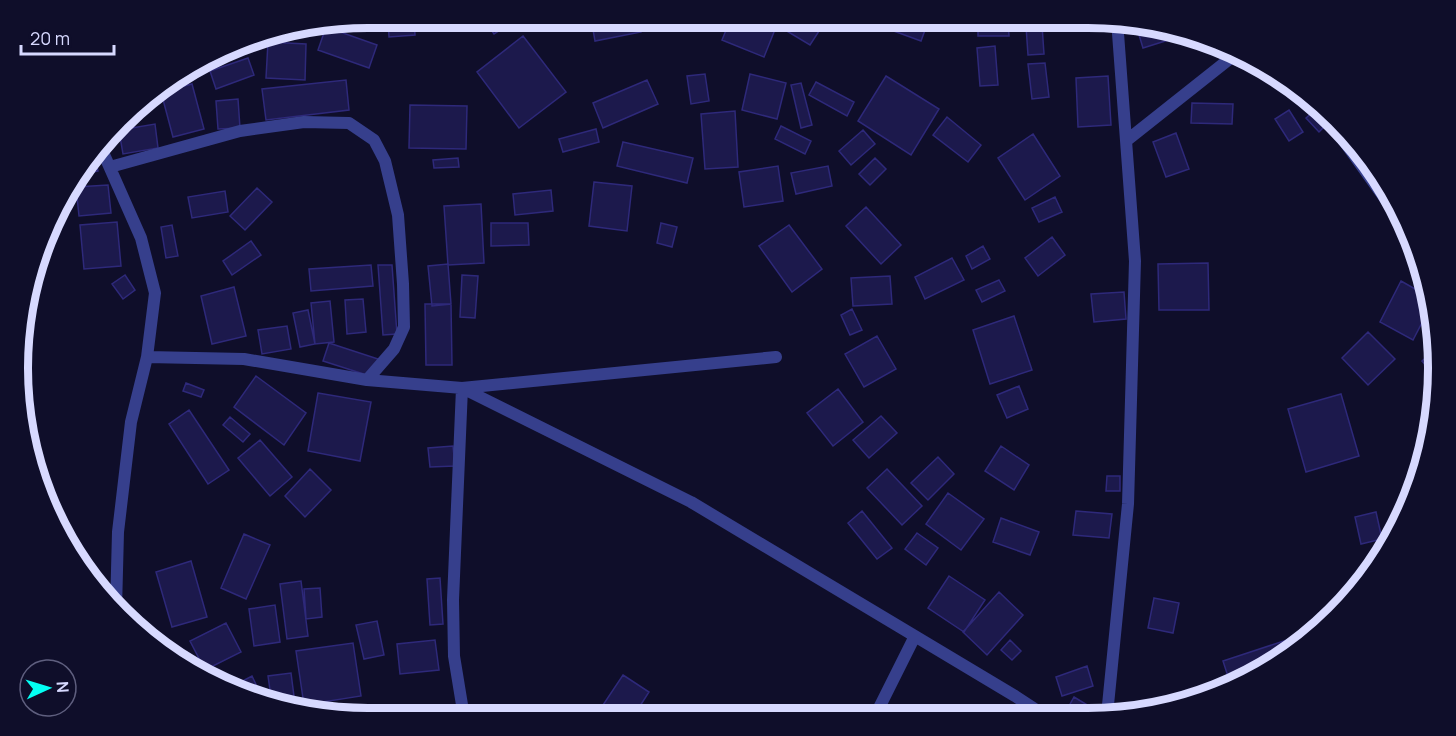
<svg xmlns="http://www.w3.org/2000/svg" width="1456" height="736" font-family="Manrope,sans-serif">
	<rect width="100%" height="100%" fill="#0f0e2a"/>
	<path fill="#1c194c" stroke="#2e297a" stroke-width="1.5" d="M388,18H414L415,35L389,37Z
		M483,18H519L494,34Z
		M591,18H639L641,32L595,41Z
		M682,18H713L711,29L681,24Z
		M731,18H767L778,22L764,57L722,40Z
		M786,18H812L823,25L810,45L780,27Z
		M836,18H859L856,27Z
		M883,19H929L921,41L880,26Z
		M1008,20L1009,36H978V21Z
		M1042,25L1044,54L1028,55L1026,26Z
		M1136,25L1178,37L1143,48Z
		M326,27L377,45L369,68L318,50Z
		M523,36L566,92L519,128L477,72Z
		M268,42L306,44L305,80L266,78Z
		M995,46L998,85L980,86L977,48Z
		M248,58L254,75L216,89L210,71Z
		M1045,63L1049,97L1032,99L1028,64Z
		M705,74L709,101L691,104L687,76Z
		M750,74L786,83L777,119L742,110Z
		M886,76L939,109L911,155L858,121Z
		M1108,76L1111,125L1078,127L1076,78Z
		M346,80L349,110L266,120L262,89Z
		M647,80L658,104L603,128L593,103Z
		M816,82L854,102L847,116L809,95Z
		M801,83L812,125L801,128L791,85Z
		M192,84L204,129L173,137L161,92Z
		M238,99L240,128L218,129L216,101Z
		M1192,103L1233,104L1232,124L1191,123Z
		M410,105L467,106L466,149L409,148Z
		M1289,110L1303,132L1289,141L1275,119Z
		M735,111L738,167L705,169L701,114Z
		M1314,111L1326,125L1319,132L1306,118Z
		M947,117L981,145L968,162L933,135Z
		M155,124L158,148L123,154L119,131L120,130Z
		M781,126L811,141L805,154L775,139Z
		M596,129L599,142L563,152L559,139Z
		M863,130L875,144L851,165L839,151Z
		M1176,133L1189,169L1166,177L1153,142Z
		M1033,134L1060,176L1025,200L998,158Z
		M623,142L693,158L687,183L617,166Z
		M95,158L98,171L81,175Z
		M458,158L459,167L434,168L433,160Z
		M875,158L886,169L870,185L859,174Z
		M778,166L783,201L744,207L739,172Z
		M828,166L832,186L796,194L791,173Z
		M594,182L632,186L627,231L589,226Z
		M108,185L111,213L79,216L76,187Z
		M257,188L272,202L245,230L230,216Z
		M551,190L553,211L515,215L513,194Z
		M225,191L228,212L192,218L188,197Z
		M1055,197L1062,212L1039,222L1032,208Z
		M481,204L484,263L448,265L444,206Z
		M866,207L901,245L881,264L846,226Z
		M117,222L121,266L84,269L80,225Z
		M491,223H528L529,245L491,246Z
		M661,223L677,227L672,247L657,243Z
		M172,225L178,256L166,258L161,227Z
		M789,225L822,269L792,292L759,246Z
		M1052,237L1065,255L1038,276L1025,258Z
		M251,241L261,255L232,275L223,261Z
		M983,246L990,259L972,269L966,256Z
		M952,258L964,280L925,299L915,277Z
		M1208,263L1209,310H1159L1158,264Z
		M448,264L451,304L432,306L428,266Z
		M371,265L373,286L311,291L309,269Z
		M378,265H392L397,334L383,335Z
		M125,275L135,290L123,299L112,284Z
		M462,275L478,276L475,318L460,317Z
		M890,276L892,304L853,306L851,278Z
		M999,280L1005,291L982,302L976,290Z
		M1401,281L1424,294L1427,313L1413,340L1380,322Z
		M234,287L246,336L212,344L201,296Z
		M1124,292L1126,319L1094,322L1091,294Z
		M363,299L366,332L347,334L345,300Z
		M330,301L334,342L315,344L311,303Z
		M425,304H451L452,365H426Z
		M852,309L862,330L850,335L841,315Z
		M308,310L315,344L300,347L293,313Z
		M1014,316L1032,370L990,384L973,330Z
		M287,326L291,349L262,354L258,330Z
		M1368,332L1395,359L1368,385L1342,358Z
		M877,336L896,369L864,387L845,354Z
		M329,343L378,359L373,377L323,361Z
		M1432,352L1435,376L1422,361Z
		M256,376L306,413L284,445L234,407Z
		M186,383L204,390L201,397L183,391Z
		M1019,386L1028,409L1007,418L997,395Z
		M838,389L863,422L833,446L807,413Z
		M318,393L371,402L360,461L308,451Z
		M1341,394L1359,456L1306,472L1288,409Z
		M189,410L229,470L208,484L169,424Z
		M881,416L897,433L869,458L853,440Z
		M230,417L250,434L243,442L223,425Z
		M260,440L292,477L270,496L238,458Z
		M453,446L455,466L430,467L428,448Z
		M1001,446L1029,465L1014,490L985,471Z
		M938,457L954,474L928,500L911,483Z
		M310,469L331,490L305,517L285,496Z
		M887,469L922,506L902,525L867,488Z
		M1107,476H1120V491H1106Z
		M948,493L984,519L961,550L926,524Z
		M862,511L892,548L877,559L848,523Z
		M1076,511L1112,514L1109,538L1073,535Z
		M1376,512L1382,539L1361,544L1355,517Z
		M1001,518L1039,532L1030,555L993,542Z
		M917,533L938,548L926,565L905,549Z
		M244,534L270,545L246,599L221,588Z
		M191,561L207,617L172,627L156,572Z
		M949,576L985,600L964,632L928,608Z
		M440,578L443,624L430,625L427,579Z
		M301,581L308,636L287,639L280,584Z
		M320,588L322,617L306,619L304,589Z
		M999,592L1023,615L987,655L963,632Z
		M1154,598L1179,603L1173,633L1148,628Z
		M275,605L280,642L254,646L249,609Z
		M377,621L384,655L364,659L356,625Z
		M226,623L241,652L205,670L190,641Z
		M1290,639L1293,650L1231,686L1223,661Z
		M435,640L439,670L400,674L397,644Z
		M1010,640L1021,651L1012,660L1001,650Z
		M353,643L361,696L304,705L296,651Z
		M1087,666L1093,686L1062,696L1056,677Z
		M291,673L295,704L271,697L268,676Z
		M623,675L649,692L638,709L649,716L595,717Z
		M252,676L261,695L231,687Z
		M1074,697L1099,712L1098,715H1064Z
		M884,705L907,716H879Z
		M1000,706L1018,715H995Z"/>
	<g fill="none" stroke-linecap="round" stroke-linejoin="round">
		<path stroke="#363f8c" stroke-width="12" d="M1329,120L1396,214
			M1126,141L1237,53
			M102,150L141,238L155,293L147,357L131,422L118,532L116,609
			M110,167L240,131L304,122L349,123L374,140L385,161L398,215L403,284L404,327L394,349L367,380
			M147,357L244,359L367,380L462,388L691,502L1015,696L1044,715
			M1107,715L1128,504L1135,261L1117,20
			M875,716L915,636
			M464,717L454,656L453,600L462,388L776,357"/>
	</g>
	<path d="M0 0H1456V736H0ZM368 28H1088A340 340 0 0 1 1428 368V368A340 340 0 0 1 1088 708H368A340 340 0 0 1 28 368V368A340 340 0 0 1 368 28Z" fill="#0f0e2a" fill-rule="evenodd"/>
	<path fill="none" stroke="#d7d9ff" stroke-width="8" d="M368 28H1088A340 340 0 0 1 1428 368V368A340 340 0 0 1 1088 708H368A340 340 0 0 1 28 368V368A340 340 0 0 1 368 28Z"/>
	<g transform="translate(48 688) rotate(86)"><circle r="28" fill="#0f0e2a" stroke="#5f5f7f" stroke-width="1.5"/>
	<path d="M0-4.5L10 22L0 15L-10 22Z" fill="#03fff4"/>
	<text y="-9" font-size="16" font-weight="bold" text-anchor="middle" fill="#d7d9ff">N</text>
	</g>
	<path d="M21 45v9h93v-9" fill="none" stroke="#d7d9ff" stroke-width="3"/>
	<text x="30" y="45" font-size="18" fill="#d7d9ff" stroke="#0f0e2a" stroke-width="4.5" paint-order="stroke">20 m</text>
</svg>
